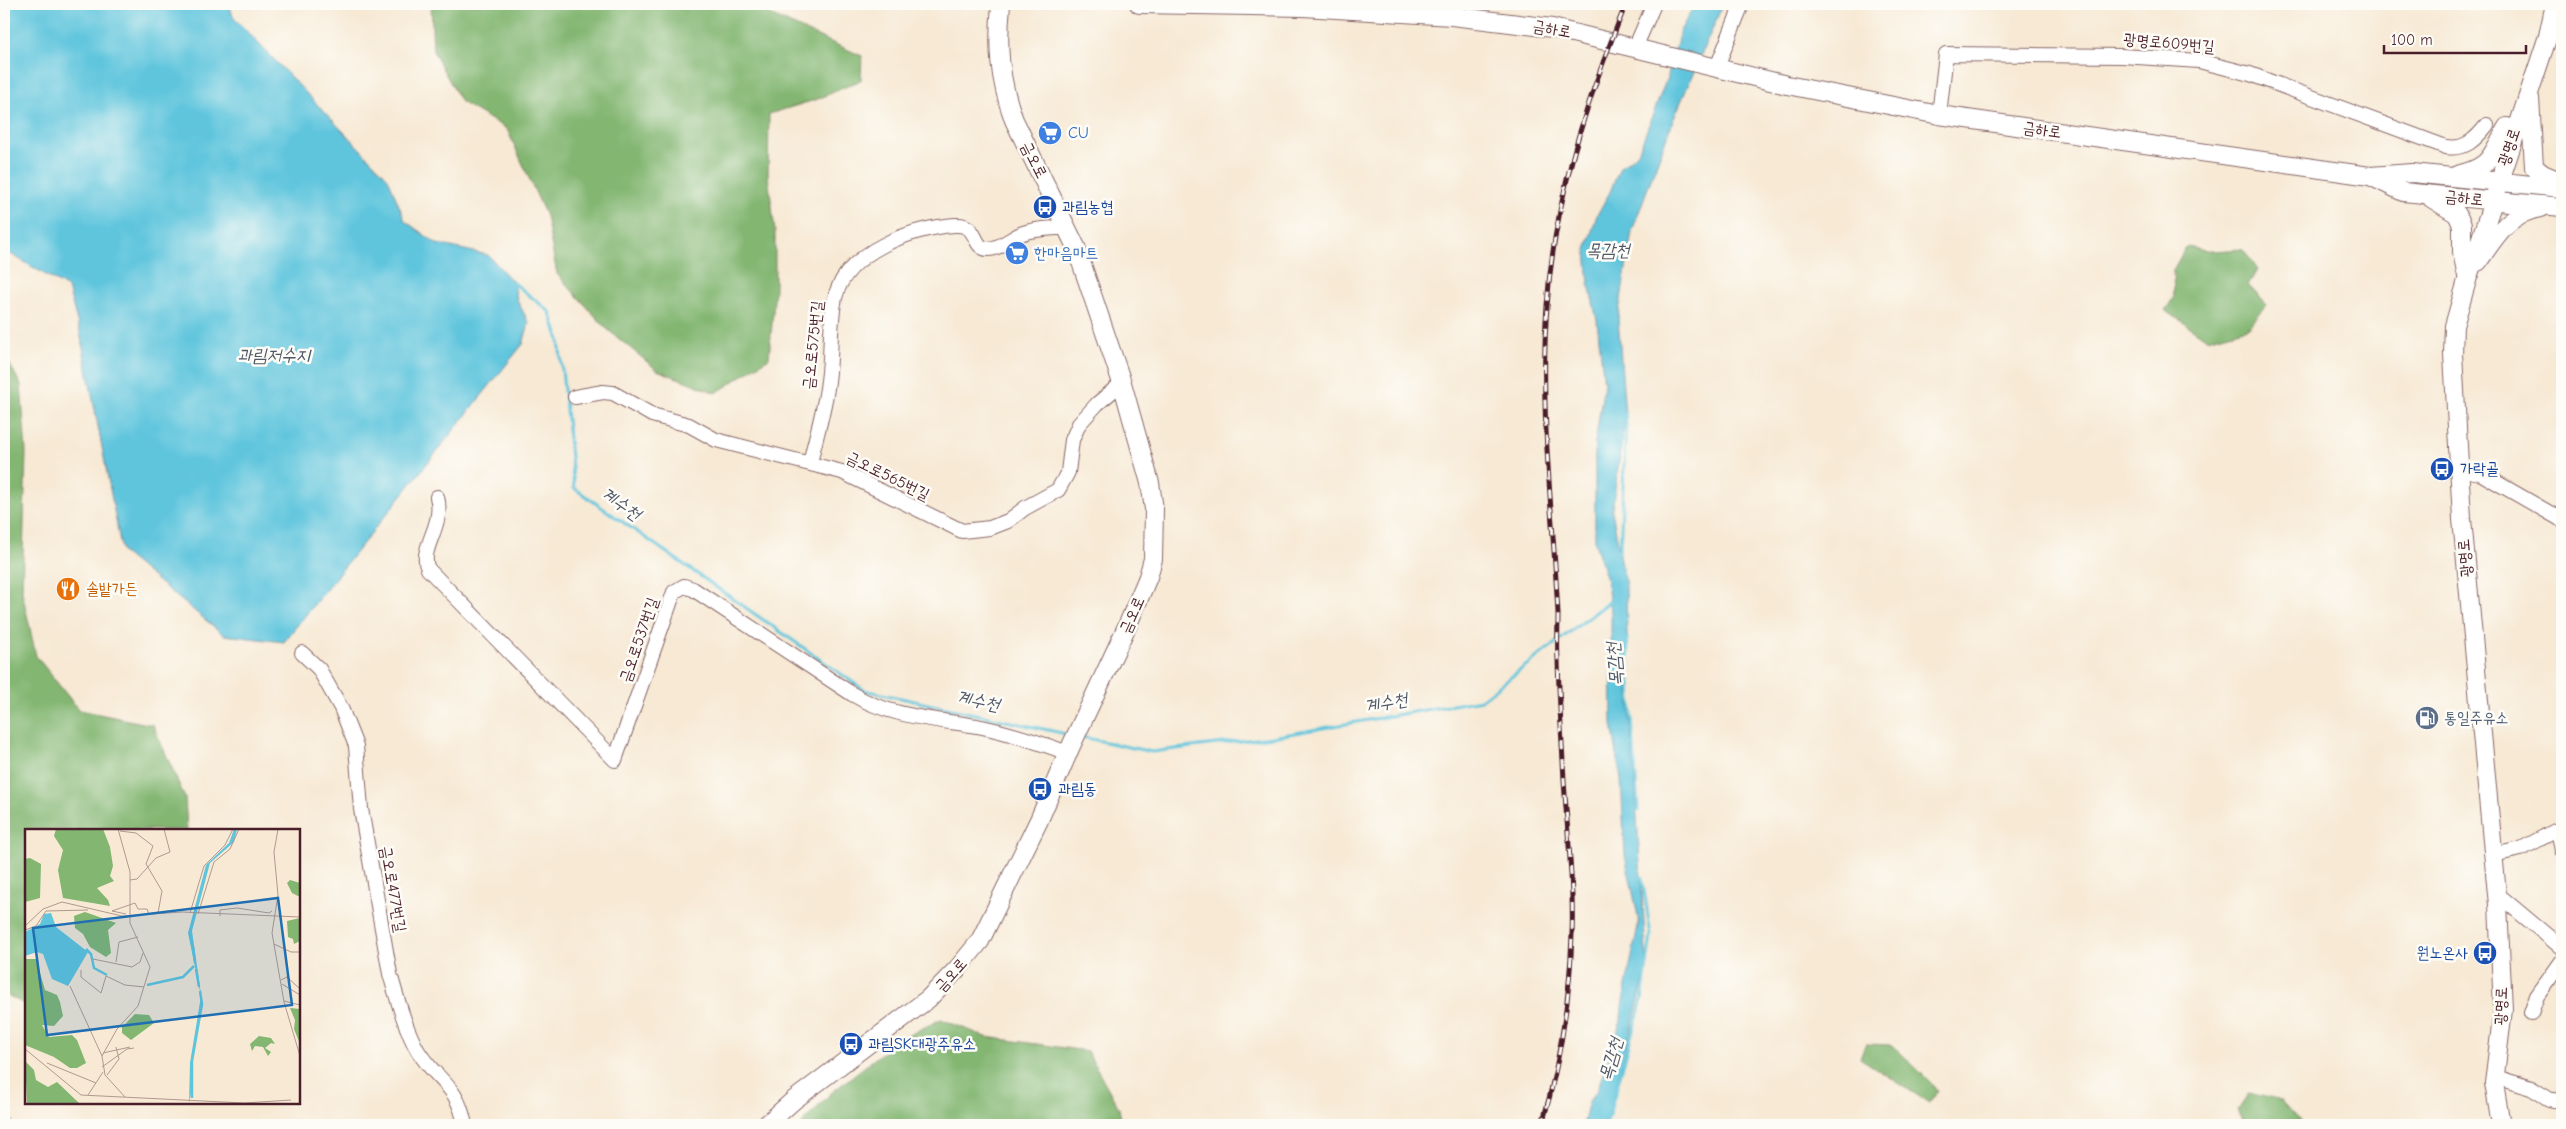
<svg xmlns="http://www.w3.org/2000/svg" width="2566" height="1129" font-family="'Comic Neue','Poor Story',sans-serif">
	<rect width="100%" height="100%" fill="#fdfcf7"/>
	<filter id="ink" filterUnits="userSpaceOnUse"><feTurbulence type="fractalNoise" baseFrequency=".02" numOctaves="2"/><feDisplacementMap in="SourceGraphic" scale="10" xChannelSelector="R" yChannelSelector="G"/><feConvolveMatrix kernelMatrix="1 2 1 2 8 2 1 2 1" color-interpolation-filters="sRGB"/></filter>
	<filter id="wash" filterUnits="userSpaceOnUse"><feTurbulence type="fractalNoise" baseFrequency=".0096" numOctaves="4" result="noise"/><feDisplacementMap in="SourceGraphic" scale="20" xChannelSelector="R" yChannelSelector="G"/><feGaussianBlur stdDeviation="1.12" result="paint"/><feColorMatrix in="noise" values="0 0 0 0 0 0 0 0 0 0 0 0 0 0 0 0 0 1.4 0 .05"/><feComposite in="paint" operator="in"/></filter>
	<g filter="url(#wash)">
		<rect width="100%" height="100%" fill="#f7e9d4"/>
		<path fill="#82b671" stroke="#666a4e" d="M431,4H736L768,14L862,56L861,80L818,99L769,114L768,176L775,231V289L769,358L716,393L657,370L607,329L557,274L546,216L507,129L461,102L433,51Z
			M2186,247L2214,251L2242,249L2258,269L2248,285L2267,305L2247,328L2207,339L2165,310L2174,298L2173,270Z
			M4,354L21,385L26,452L22,592L36,656L79,710L153,725L185,798L187,830H26V1005L7,995L4,996Z
			M941,1019L986,1037L1087,1051L1119,1108L1122,1125H801L830,1094L897,1041Z
			M1866,1044L1893,1045L1938,1090L1929,1103L1860,1058Z
			M2249,1093L2281,1101L2303,1125H2245L2238,1109Z
			M4,1102L14,1125H4Z"/>
		<path fill="#5fc5dd" stroke="#547284" d="M12,4H228L234,18L388,178L405,221L437,244L488,255L514,283L517,300L529,323L523,344L284,642L224,635L122,552L80,332L68,288L4,250V8Z
			M1695,4H1723L1671,125L1632,231L1618,318L1625,416L1612,511L1626,587L1628,684L1647,967L1610,1111L1604,1125H1583L1589,1101L1597,1091L1621,1021L1622,1006L1639,921L1625,855L1621,779L1612,724L1611,611L1606,577L1595,543V443L1604,384L1597,320L1589,284L1586,250L1597,215L1610,192L1620,167L1638,153L1667,78L1680,31Z"/>
		<g fill="none" stroke-linecap="round" stroke-linejoin="round">
			<path stroke="#5fc5dd" stroke-width="3" d="M514,283L550,312L559,340L574,488L864,690L1071,735
				M1620,550L1626,424L1625,414
				M1627,638L1638,811
				M1082,737L1152,752L1272,737L1481,700L1613,599
				M1606,1125L1642,999L1651,936L1642,877"/>
		</g>
	</g>
	<g filter="url(#ink)">
		<g fill="none" stroke-linecap="round" stroke-linejoin="round">
			<g stroke="#876666" stroke-width="16">
				<path id="minor" d="M1635,48L1654,4
					M1717,67L1742,4
					M1939,115L1946,54L2122,56L2199,61L2250,74L2446,147C2465,150 2475,140 2487,125
					M575,397L603,392L613,393L652,415L689,425L716,440L842,472L962,531L990,528L1008,521L1025,508L1058,490L1068,472L1072,440L1079,424L1097,404L1122,383
					M810,463C816,436 825,408 828,381C832,353 829,325 835,298C846,251 913,228 955,225C979,223 972,249 988,249C1000,249 1012,237 1023,233C1037,228 1053,229 1068,227
					M2459,469L2480,473L2562,520
					M437,497C445,526 418,549 428,569L615,760L674,592L684,586L693,589L852,694C890,717 934,719 977,726C1008,732 1038,742 1068,753
					M302,653L319,669L341,708L356,746L361,809L390,974C397,998 406,1031 418,1051C438,1083 457,1083 465,1125
					M2493,855L2521,849L2555,831L2559,836L2562,850
					M2496,893L2562,948
					M2531,1013L2537,996L2562,961
					M2495,1077L2531,1088L2549,1099L2562,1102"/>
			</g>
			<g stroke="#876666" stroke-width="20">
				<path id="major" d="M1139,4L1303,7L1452,16L1552,28L1787,85L1939,115L2370,176L2412,173L2562,188
					M2530,98L2534,167L2543,174L2562,182
					M2457,175C2492,167 2491,156 2507,127
					M2372,177L2403,192L2562,207
					M2431,198L2457,214L2462,225V252L2467,276
					M2478,262C2495,237 2509,212 2541,208
					M766,1125L794,1100L928,999L958,968L980,941L1039,820L1071,746L1128,624L1148,577L1153,559L1154,509L1150,483L1122,383L1076,247L1014,120C999,79 997,47 1001,4
					M2501,1125L2494,1083L2503,1009L2498,905L2462,519L2453,354L2454,326L2468,277L2548,36L2555,4"/>
			</g>
			<use href="#minor" stroke="#fff" stroke-width="14"/>
			<use href="#major" stroke="#fff" stroke-width="18"/>
			<g stroke="#4a1f2b" stroke-width="5">
				<path id="rail" d="M1542,1125C1560,1062 1570,999 1572,934C1574,885 1567,829 1564,780C1562,740 1559,700 1558,660C1557,645 1558,630 1558,614C1553,512 1539,410 1547,306C1554,201 1586,101 1626,4"/>
			</g>
			<use href="#rail" stroke="#fdfcf7" stroke-width="3" stroke-dasharray="9" stroke-linecap="butt"/>
		</g>
	</g>
	<defs>
		<g id="supermarket-disc" transform="scale(1.25)"><circle r="9.5" fill="#3f7fe0" stroke="#fdfcf7"/><path d="M-6-5.5h2.5l.6 2H6L4.5 2H-2.5L-4.4-4H-6ZM-1.5 3.2a1.3 1.3 0 1 0 .1 0ZM3 3.2a1.3 1.3 0 1 0 .1 0Z" fill="#fff"/></g>
		<g id="bus-disc" transform="scale(1.25)"><circle r="9.5" fill="#1a4fb4" stroke="#fdfcf7"/><path d="M-5-6H5V4H4V6H2V4H-2V6H-4V4H-5ZM-3.5-4V0h7V-4ZM-3.5 1.2v1.5H-2V1.2ZM2 1.2v1.5H3.5V1.2Z" fill="#fff"/></g>
		<g id="restaurant-disc" transform="scale(1.25)"><circle r="9.5" fill="#e8710a" stroke="#fdfcf7"/><path d="M-5-6h1v4h1v-4h1v4h1v-4h1v5L-1.5 .5V6h-2V.5L-5-1ZM5-6V6H3V1.5H1.5Q1.5-4 5-6Z" fill="#fff"/></g>
		<g id="fuel-disc" transform="scale(1.25)"><circle r="9.5" fill="#5c6f8a" stroke="#fdfcf7"/><path d="M-5.5-6h7V0h2V4h1.3V-2.5L3-4.5l.8-.8L6-3V5H2.5V1h-1V6h-7ZM-4.2-4.7v3.2H.2V-4.7Z" fill="#fff"/></g>
	</defs>
	<g fill-rule="evenodd">
		<use href="#supermarket-disc" x="1050" y="133"/>
		<use href="#bus-disc" x="1045" y="207"/>
		<use href="#supermarket-disc" x="1017" y="253"/>
		<use href="#bus-disc" x="2442" y="469"/>
		<use href="#restaurant-disc" x="68" y="589"/>
		<use href="#fuel-disc" x="2427" y="718"/>
		<use href="#bus-disc" x="1040" y="789"/>
		<use href="#bus-disc" x="2485" y="953"/>
		<use href="#bus-disc" x="851" y="1044"/>
	</g>
	<g text-anchor="middle" dominant-baseline="central" stroke-width="5" stroke-linejoin="round" paint-order="stroke">
		<g font-size="16" fill="#4a1f2b" stroke="#fdfcf7">
			<text transform="translate(1552 29) rotate(10)">금하로</text>
			<text transform="translate(2169 43) rotate(5)">광명로609번길</text>
			<text transform="translate(2042 130) rotate(8)">금하로</text>
			<text transform="translate(2509 147) rotate(-71)">광명로</text>
			<text transform="translate(1034 160) rotate(63)">금오로</text>
			<text transform="translate(2464 198) rotate(6)">금하로</text>
			<text transform="translate(813 345) rotate(-84)">금오로575번길</text>
			<text transform="translate(888 476) rotate(26)">금오로565번길</text>
			<text transform="translate(2465 558) rotate(-95)">광명로</text>
			<text transform="translate(1132 615) rotate(-66)">금오로</text>
			<text transform="translate(639 640) rotate(-71)">금오로537번길</text>
			<text transform="translate(393 889) rotate(80)">금오로477번길</text>
			<text transform="translate(951 975) rotate(-48)">금오로</text>
			<text transform="translate(2501 1006) rotate(-88)">광명로</text>
		</g>
		<g font-size="16" fill="#366cbe" stroke="#fdfcf7" text-anchor="start">
			<text x="1068" y="133">CU</text>
			<text x="1034" y="253">한마음마트</text>
		</g>
		<g font-size="16" fill="#164399" stroke="#fdfcf7" text-anchor="start">
			<text x="1062" y="207">과림농협</text>
			<text x="2460" y="469">가락골</text>
			<text x="1058" y="789">과림동</text>
			<text x="2468" y="953" text-anchor="end">원노온사</text>
			<text x="868" y="1044">과림SK대광주유소</text>
		</g>
		<g font-size="16" fill="#c56008" stroke="#fdfcf7" text-anchor="start">
			<text x="86" y="589">솔밭가든</text>
		</g>
		<g font-size="16" fill="#4e5e75" stroke="#fdfcf7" text-anchor="start">
			<text x="2444" y="718">통일주유소</text>
		</g>
		<g font-size="18" font-style="italic" fill="#515969" stroke="#fdfcf7">
			<text x="1608" y="250">목감천</text>
			<text x="274" y="355">과림저수지</text>
			<text transform="translate(621 504) rotate(35)">계수천</text>
			<text transform="translate(1615 664) rotate(-95)">목감천</text>
			<text transform="translate(978 701) rotate(12)">계수천</text>
			<text transform="translate(1386 703) rotate(-10)">계수천</text>
			<text transform="translate(1611 1059) rotate(-74)">목감천</text>
		</g>
	</g>
	<g transform="translate(25 829)">
		<rect width="275" height="275" fill="#f7e9d4"/>
		<path d="M31,0H78L85,18L88,37L85,47L89,52L72,59L83,71L85,77L38,69L33,41L38,21L29,7ZM5,29L16,35L15,69L0,73V30ZM265,51L275,54V68L267,64L262,54ZM60,83L91,94L83,101L86,124L81,128L65,118L58,105L50,99L49,87ZM275,89V112L269,115L268,110L263,108L262,92ZM0,130H11L20,161L32,166L35,173L38,187L29,197L17,196L24,208L47,206L52,211L61,234L52,239H45L29,228L0,216ZM265,179L275,180V215L269,200L270,191ZM110,185L124,186L129,194L106,211L97,204V198ZM234,207L246,209L250,215L246,214L240,219L246,223L243,227L238,218L230,217L227,222L225,215ZM0,227L1,233L9,241L11,251L23,258L32,253L55,275H2Z" fill="#82b671"/>
		<path d="M209,0H212L209,13L185,34L167,102L177,172L171,213L166,234L167,259L164,275L165,234L176,167L163,104L181,36L204,14ZM26,84L31,98L63,123L43,157L27,150L18,125L12,123L0,127V103L15,95L19,85Z" fill="#5fc5dd"/>
		<path fill="none" stroke="#5fc5dd" stroke-width="2.5" d="M168,118L170,134M61,120L66,125L69,139L82,146M171,140L174,158M122,156L158,148L169,137M167,269V232L177,175L175,162"/>
		<path fill="none" stroke="#b29890" stroke-width="1" d="M93,0L105,43V94L125,138L113,177L92,200L77,227L80,246L100,268M253,0L249,23L253,66L247,104L259,173L275,227M95,2L111,4L128,17L121,35L137,62L133,84M105,51L112,50L131,29L145,23L139,0M165,84L179,37L200,16L208,0M101,85L87,82L110,74L113,80H122L124,85M173,85L189,33L205,20L214,0M195,87V81L212,79L244,84L247,82M0,97L18,80L37,73L97,87L157,83L275,88M0,101L11,97L21,82L63,81M249,115L266,123H275M68,130L107,138L115,133L118,124M91,133L94,113L113,108M56,141V148L76,164L81,147L100,156L119,158M256,151L262,148L275,160M257,155L275,166M45,157L77,227M259,172L275,176M0,220L56,266L219,274L266,271M78,224L105,218M22,234L71,254M77,238L102,220L109,219M82,246L94,230L91,218M63,266L78,243"/>
		<path fill="#1f6fb2" fill-opacity="0.15" stroke="#1f6fb2" stroke-width="2.5" d="M253,69L267,176L22,206L8,99Z"/>
		<rect width="275" height="275" fill="none" stroke="#4a1f2b" stroke-width="2.5"/>
	</g>
	<rect width="2566" height="1129" fill="none" stroke="#fdfcf7" stroke-width="20"/>
	<path d="M2384 45v8h142v-8" fill="none" stroke="#4a1f2b" stroke-width="2.5"/>
	<text x="2391" y="45" font-size="15" fill="#4a1f2b" stroke="#fdfcf7" stroke-width="4" paint-order="stroke">100 m</text>
</svg>
